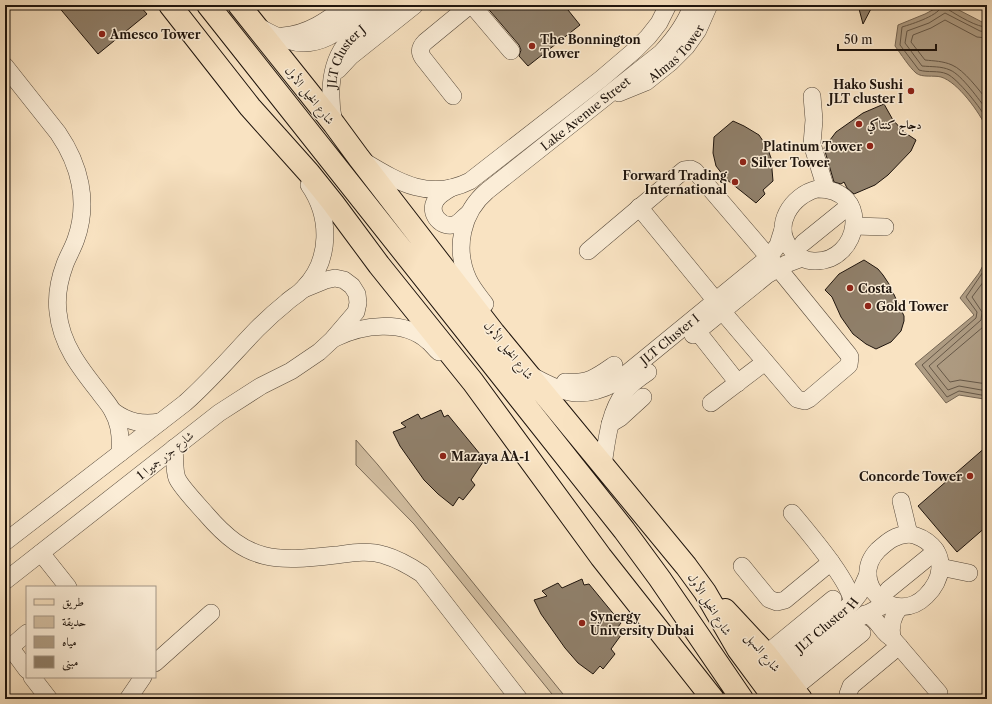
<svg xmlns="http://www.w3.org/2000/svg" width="992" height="704" font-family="'Libre Caslon Text',Amiri,serif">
	<rect width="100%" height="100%" fill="#f9e3c2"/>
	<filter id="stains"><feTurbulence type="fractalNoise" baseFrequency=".005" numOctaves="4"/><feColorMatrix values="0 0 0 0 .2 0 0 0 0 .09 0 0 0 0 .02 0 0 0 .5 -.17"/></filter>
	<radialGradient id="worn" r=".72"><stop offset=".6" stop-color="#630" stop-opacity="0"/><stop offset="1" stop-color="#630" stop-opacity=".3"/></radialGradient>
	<path fill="#d4c0a3" stroke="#796a58" d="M356,440L378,465L567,699H556L414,524L356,465Z"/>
	<path fill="#af9d84" stroke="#756654" d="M942,5L951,6L984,23H986L987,20V129C980,113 958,82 941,77C934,75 922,78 916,73C909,67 901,54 895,46L898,25L925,14Z
		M987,258V403L984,399L959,395L946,403L915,364L974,315L960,298L979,273Z"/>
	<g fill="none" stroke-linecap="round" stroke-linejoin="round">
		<path stroke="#665848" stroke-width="1" d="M942,5C941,15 912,24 902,27L900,45L919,70C928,73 938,70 947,74C957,78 982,109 987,120
			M947,5L949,10C957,15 978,28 987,27
			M987,32L980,31L945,13L929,23L907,31L905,43L922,66C932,67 941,66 950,70C962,75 979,100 987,110
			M987,38L977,37L945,20L931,28L913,35L911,42L925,60C934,61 943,61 952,65C964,70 979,90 987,100
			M987,266L966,297L977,312L976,318L922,365L947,397L959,391L987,396
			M987,277L972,297L982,312L981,320L929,366L948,390L959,386L987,391
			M987,321L983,327L937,366L950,382L960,380L987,384"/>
	</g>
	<path fill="#90806b" stroke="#1e140d" d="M57,5H139L147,14L98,54Z
		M485,5H564L580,25L528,66L519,56L521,50L519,45Z
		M858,5H873L863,24Z
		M884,104L893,120L904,132L916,140L911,151L888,175L875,185L854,194L847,188L844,182L841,184L834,182L824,148L836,132L863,113Z
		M733,121L744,126L759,135L767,147L771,158L773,181L763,190L765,194L756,203L726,179L716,166L713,153L714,137Z
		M864,260L878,269L883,275L889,284L904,316V321L901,331L891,342L876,349L866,344L853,334L841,317L832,297L825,290L839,274Z
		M441,410L444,417L448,415L480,454L477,458L483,462L471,480L475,485L463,500L459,497L453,506L438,494L424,480L400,446L393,432L406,427L401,423L418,414L421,419Z
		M987,446V526L957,552L918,506Z
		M582,579L584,585L589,584L621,623L618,627L624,631L611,649L615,654L603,669L600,666L593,674L578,663L565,648L541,614L534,600L547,596L542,591L558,583L562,588Z"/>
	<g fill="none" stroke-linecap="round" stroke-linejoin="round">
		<g stroke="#55483a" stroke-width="18">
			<g id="minor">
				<path d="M472,5L511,51"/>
				<path d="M259,27C268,32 277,37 287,40C321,52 347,25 371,5"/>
				<path d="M283,36C308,34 328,20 347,5"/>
				<path d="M5,66L58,133C80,165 89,202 76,239C73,248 68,256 65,264C59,280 56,296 58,312C61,344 80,368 99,392C103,398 110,405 113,412C120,424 121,439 120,453"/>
				<path d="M338,70L351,56L415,5"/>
				<path id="s1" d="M619,93L646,82L671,62L686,47L698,30L709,5"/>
				<path d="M453,96L423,58C419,52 420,47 425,42L470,5"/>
				<path d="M812,96L814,120L812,144L826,189"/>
				<path id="s2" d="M334,123C328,95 329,60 351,38C363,26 379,16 392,5"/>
				<path d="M365,162C400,183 430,201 470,181L601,79L635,50L648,37L659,23L668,5"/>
				<path d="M451,188C446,191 439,195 436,200C427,213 442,230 456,224C460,222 464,217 468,214"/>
				<path d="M817,189C873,188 860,263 814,261C805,261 797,256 791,249C771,226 792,195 817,189Z"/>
				<path d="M639,207L716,301"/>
				<path d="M855,226L885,227"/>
				<path d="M803,243L850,205"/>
				<path d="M588,251L684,170L691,169L695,171L778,268L848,354L850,357L849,365L809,399L805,401L797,399L722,311"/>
				<path id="s3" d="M485,304C479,296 472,288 468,279C454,248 462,212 487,191L661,53C674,39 686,24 692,5"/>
				<path d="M697,331L738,383"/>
				<path d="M693,335L767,275L786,264L802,258"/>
				<path d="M335,338C362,325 403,319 428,341C432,344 435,349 439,352"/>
				<path id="s4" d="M534,377C565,394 582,400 615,383L769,257L778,245L783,229"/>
				<path d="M565,382C588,384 597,377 614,365"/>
				<path d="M711,403L765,362"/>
				<path d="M113,411C128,422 142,425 160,422"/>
				<path d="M610,424L620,418L643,397"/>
				<path d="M174,448C175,456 174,471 177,478C180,486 199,506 206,514C248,563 275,562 336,555C352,553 368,550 384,555C398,559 410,566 422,574L519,699"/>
				<path d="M603,465C607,440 609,413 624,393C630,384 639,378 648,372"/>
				<path d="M901,501L909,534"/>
				<path d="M792,513C806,530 852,583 852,603"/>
				<path d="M909,534C926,537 942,550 940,569C939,580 934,588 926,596C894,628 847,582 878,550C888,541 895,535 909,534Z"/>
				<path d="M5,542L185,403C211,380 233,354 257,329C267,319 277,310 287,302C292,297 299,294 304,288C331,260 331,217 309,185"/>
				<path d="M41,553L68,587"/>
				<path d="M742,566L769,599L777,602L785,600L831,562"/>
				<path d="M940,567L969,573"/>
				<path d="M5,581L219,413L261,386L291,371L319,352L332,340L356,312L358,303L357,294L352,286L344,280L335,278L326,280L304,289"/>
				<path d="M888,590L936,551"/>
				<path d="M865,614C878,617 881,633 892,638L939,693"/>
				<path d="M892,638C890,626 892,616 900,607"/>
				<path d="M10,647L27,670"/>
				<path d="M5,652L27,633"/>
				<path d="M766,654L833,599"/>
				<path d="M155,663L211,613"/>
				<path id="s5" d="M776,667L852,603L859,594L868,574"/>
				<path d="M32,677L49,699"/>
				<path d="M783,677C816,650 848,620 887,604"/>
				<path d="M793,689L862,633"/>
				<path d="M128,699L143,677"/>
				<path d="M850,699L848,694L851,686L899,646"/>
			</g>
		</g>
		<g stroke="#1e140d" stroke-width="24">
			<path id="major" d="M170,5L250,107L309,173L333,203L379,265L473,382L601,557L713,699
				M208,5L624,530L660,579L742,699
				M239,5L334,124L359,158L494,333L686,566L705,592L738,649L775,699
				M725,610L766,654L801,699"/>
		</g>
		<use href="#minor" stroke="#fbedd7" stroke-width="17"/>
		<use href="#major" stroke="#f9e3c2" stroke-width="22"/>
	</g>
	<g fill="#8f2418" stroke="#fbedd7" stroke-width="1.5">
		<circle cx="102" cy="34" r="4"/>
		<circle cx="532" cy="46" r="4"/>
		<circle cx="911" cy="91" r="4"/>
		<circle cx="859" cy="124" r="4"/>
		<circle cx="870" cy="146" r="4"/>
		<circle cx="743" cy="162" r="4"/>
		<circle cx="735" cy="182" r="4"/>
		<circle cx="850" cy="288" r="4"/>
		<circle cx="868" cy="306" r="4"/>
		<circle cx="443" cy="456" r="4"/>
		<circle cx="970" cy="476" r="4"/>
		<circle cx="582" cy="623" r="4"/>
	</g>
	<g text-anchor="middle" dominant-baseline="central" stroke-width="3" stroke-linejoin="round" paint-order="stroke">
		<g font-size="12" font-weight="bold" fill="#1e140d" stroke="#fbedd7" text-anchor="start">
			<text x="110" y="34">Amesco Tower</text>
			<text x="540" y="39">The Bonnington<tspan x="540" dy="14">Tower</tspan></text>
			<text x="903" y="84" text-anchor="end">Hako Sushi<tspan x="903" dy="14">JLT cluster I</tspan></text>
			<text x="867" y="124">دجاج كنتاكي</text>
			<text x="862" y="146" text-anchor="end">Platinum Tower</text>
			<text x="751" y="162">Silver Tower</text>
			<text x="727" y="175" text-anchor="end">Forward Trading<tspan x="727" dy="14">International</tspan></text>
			<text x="858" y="288">Costa</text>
			<text x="876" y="306">Gold Tower</text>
			<text x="451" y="456">Mazaya AA-1</text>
			<text x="962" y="476" text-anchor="end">Concorde Tower</text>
			<text x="590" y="616">Synergy<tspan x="590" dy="14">University Dubai</tspan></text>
		</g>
		<g font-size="12" fill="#1e140d" stroke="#fbedd7">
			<text stroke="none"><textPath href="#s1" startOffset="71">Almas Tower</textPath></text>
			<text stroke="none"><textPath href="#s2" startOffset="71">JLT Cluster J</textPath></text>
			<text transform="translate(310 95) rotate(51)">شارع الخيل الأول</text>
			<text stroke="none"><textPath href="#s3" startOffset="252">Lake Avenue Street</textPath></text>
			<text stroke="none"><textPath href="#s4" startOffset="156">JLT Cluster I</textPath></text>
			<text transform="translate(509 350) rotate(51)">شارع الخيل الأول</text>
			<text transform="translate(165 455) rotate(-39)">شارع جزر جميرا 1</text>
			<text transform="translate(710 604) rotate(58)">شارع الخيل الأول</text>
			<text stroke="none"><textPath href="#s5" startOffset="66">JLT Cluster H</textPath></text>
			<text transform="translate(763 652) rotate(50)">شارع السهل</text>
		</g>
	</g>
	<rect width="992" height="704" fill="none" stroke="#f9e3c2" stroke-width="20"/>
	<rect x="6" y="6" width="980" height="692" fill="none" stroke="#1e140d" stroke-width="2"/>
	<rect x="10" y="10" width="972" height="684" fill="none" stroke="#1e140d"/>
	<rect x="26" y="586" width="130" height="92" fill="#fbedd7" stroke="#a39686"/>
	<rect x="34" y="599" width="20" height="6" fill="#f9e3c2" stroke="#a39686"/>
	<text x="62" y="606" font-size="12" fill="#1e140d">طريق</text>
	<rect x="34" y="616" width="20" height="12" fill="#d4c0a3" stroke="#a39686"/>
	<text x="62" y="626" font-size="12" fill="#1e140d">حديقة</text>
	<rect x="34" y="636" width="20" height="12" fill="#af9d84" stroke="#a39686"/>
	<text x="62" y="646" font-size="12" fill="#1e140d">مياه</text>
	<rect x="34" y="656" width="20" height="12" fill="#90806b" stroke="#a39686"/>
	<text x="62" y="666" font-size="12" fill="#1e140d">مبنى</text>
	<path d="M838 44v6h98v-6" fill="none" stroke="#1e140d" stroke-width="2"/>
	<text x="844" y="44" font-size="12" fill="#1e140d" stroke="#fbedd7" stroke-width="3" paint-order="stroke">50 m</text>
	<rect width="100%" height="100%" filter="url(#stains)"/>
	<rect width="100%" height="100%" fill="url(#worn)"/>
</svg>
